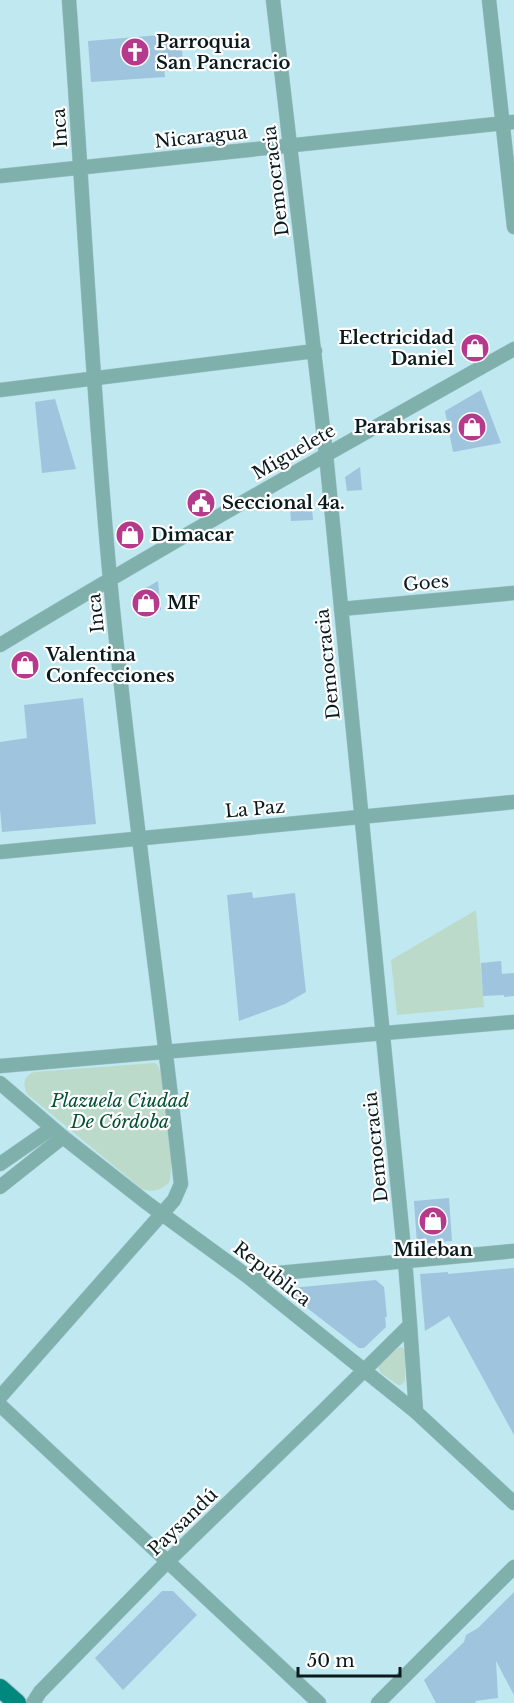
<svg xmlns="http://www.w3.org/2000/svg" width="514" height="1703" font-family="'Libre Baskerville',serif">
	<rect width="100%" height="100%" fill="#bfe8f1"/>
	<path fill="#bcdac9" d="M476,910L484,1007L397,1015L391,960Z
		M155,1063L158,1066L161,1073C165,1103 176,1156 169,1183C160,1190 153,1193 142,1189L27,1094C22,1084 24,1076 34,1072Z
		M402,1347L405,1351V1381L401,1385H398L381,1373L378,1367L398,1348Z"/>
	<path fill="#9ec4de" d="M161,35L162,40H178L181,43L183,60L178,68L164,69L165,77L91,82L88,41Z
		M481,390L501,443L453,452L445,411Z
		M55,399L76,469L42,473L35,402Z
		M360,467L362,490L347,491L345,477Z
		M311,495L313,520L291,521L290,507Z
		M158,581L161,610L134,613L132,596Z
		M27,652L37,669L22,678L12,661Z
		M83,698L96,824L2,832L0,809V742L27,738L24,705Z
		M252,892L253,898L295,893L306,992L285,1004L239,1021L227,895Z
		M501,961L502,974L514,973V996L504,997V995L483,996L481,963Z
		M449,1198L452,1241L417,1244L414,1201Z
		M514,1268V1435L449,1316L425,1331L420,1274L448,1272V1274Z
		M376,1280L384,1287L387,1317H385L386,1327L364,1348H359L289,1294L291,1288Z
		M162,1591H173L197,1615L123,1690L95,1658Z
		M514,1592V1695L496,1661L498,1698L475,1701L476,1703H436L424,1680L464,1642L466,1635L478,1628Z"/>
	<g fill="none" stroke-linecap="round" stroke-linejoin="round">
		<g stroke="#9ec3cb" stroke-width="15">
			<path id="minor" d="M489,0L514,227
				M0,176L514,122
				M0,390L315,351
				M341,609L514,593
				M0,645C169,543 341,446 514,349
				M0,852L514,802
				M0,1066L514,1022
				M0,1083L63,1137L147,1203L247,1276L416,1412L514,1503
				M0,1164L52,1128
				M0,1187L63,1137
				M247,1276L514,1251
				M410,1325L416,1412
				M0,1397L174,1200L181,1184C159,982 129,781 110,579C92,386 83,193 69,0
				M0,1405L319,1703
				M33,1703L40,1692L168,1561L324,1410L410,1325L405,1260L326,454L273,0
				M378,1703L514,1567"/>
		</g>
		<g stroke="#9ec3cb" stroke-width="20">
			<path id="major" d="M0,1688L17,1703"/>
		</g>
		<use href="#minor" stroke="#80b0ab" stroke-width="14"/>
		<use href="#major" stroke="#00877e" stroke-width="18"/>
	</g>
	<defs>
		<g id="church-disc" transform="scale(1.5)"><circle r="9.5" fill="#b53a8c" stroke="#fff"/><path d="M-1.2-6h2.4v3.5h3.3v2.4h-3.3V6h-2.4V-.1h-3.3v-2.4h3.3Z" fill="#fff"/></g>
		<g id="shop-disc" transform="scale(1.5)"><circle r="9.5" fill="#b53a8c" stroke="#fff"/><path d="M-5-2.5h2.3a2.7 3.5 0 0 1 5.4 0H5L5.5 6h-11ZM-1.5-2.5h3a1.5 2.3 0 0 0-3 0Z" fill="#fff"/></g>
		<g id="civic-disc" transform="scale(1.5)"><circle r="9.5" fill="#b53a8c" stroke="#fff"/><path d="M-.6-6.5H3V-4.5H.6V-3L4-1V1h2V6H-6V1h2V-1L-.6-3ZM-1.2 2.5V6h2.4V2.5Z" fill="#fff"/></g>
	</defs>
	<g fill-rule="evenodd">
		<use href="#church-disc" x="135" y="52"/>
		<use href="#shop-disc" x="475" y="348"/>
		<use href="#shop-disc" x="472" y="427"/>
		<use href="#civic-disc" x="201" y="503"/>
		<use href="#shop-disc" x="130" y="535"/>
		<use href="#shop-disc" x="146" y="603"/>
		<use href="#shop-disc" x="25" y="665"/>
		<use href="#shop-disc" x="433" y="1221"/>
	</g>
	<g text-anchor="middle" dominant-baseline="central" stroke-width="4.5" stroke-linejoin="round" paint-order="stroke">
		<g font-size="18" font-weight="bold" fill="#0a1a1d" stroke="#fff" text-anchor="start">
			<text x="156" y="42">Parroquia<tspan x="156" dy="21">San Pancracio</tspan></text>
			<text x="454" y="338" text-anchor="end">Electricidad<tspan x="454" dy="21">Daniel</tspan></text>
			<text x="451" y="427" text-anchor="end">Parabrisas</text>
			<text x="222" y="503">Seccional 4a.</text>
			<text x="151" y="535">Dimacar</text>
			<text x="167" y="603">MF</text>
			<text x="46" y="655">Valentina<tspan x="46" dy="21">Confecciones</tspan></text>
			<text x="433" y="1250" text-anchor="middle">Mileban</text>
		</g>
		<g font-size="18" fill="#0a1a1d" stroke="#fff">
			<text transform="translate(60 128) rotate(-94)">Inca</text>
			<text transform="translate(201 137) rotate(-6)">Nicaragua</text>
			<text transform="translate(276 181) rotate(-97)">Democracia</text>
			<text transform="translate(294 452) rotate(-30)">Miguelete</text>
			<text transform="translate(426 583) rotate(-5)">Goes</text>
			<text transform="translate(96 613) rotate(-96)">Inca</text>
			<text transform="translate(328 664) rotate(-96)">Democracia</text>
			<text transform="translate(255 809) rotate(-5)">La Paz</text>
			<text transform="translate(376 1147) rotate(-96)">Democracia</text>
			<text transform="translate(272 1274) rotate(38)">República</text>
			<text transform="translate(183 1522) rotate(-44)">Paysandú</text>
		</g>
		<g font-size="18" font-style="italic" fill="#015134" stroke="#fff">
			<text x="120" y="1101">Plazuela Ciudad<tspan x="120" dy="21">De Córdoba</tspan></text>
		</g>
	</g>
	<path d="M298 1667v9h102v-9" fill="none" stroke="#0a1a1d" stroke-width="3"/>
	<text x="307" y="1667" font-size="18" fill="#0a1a1d" stroke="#ffffff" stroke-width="4.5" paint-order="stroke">50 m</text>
</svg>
